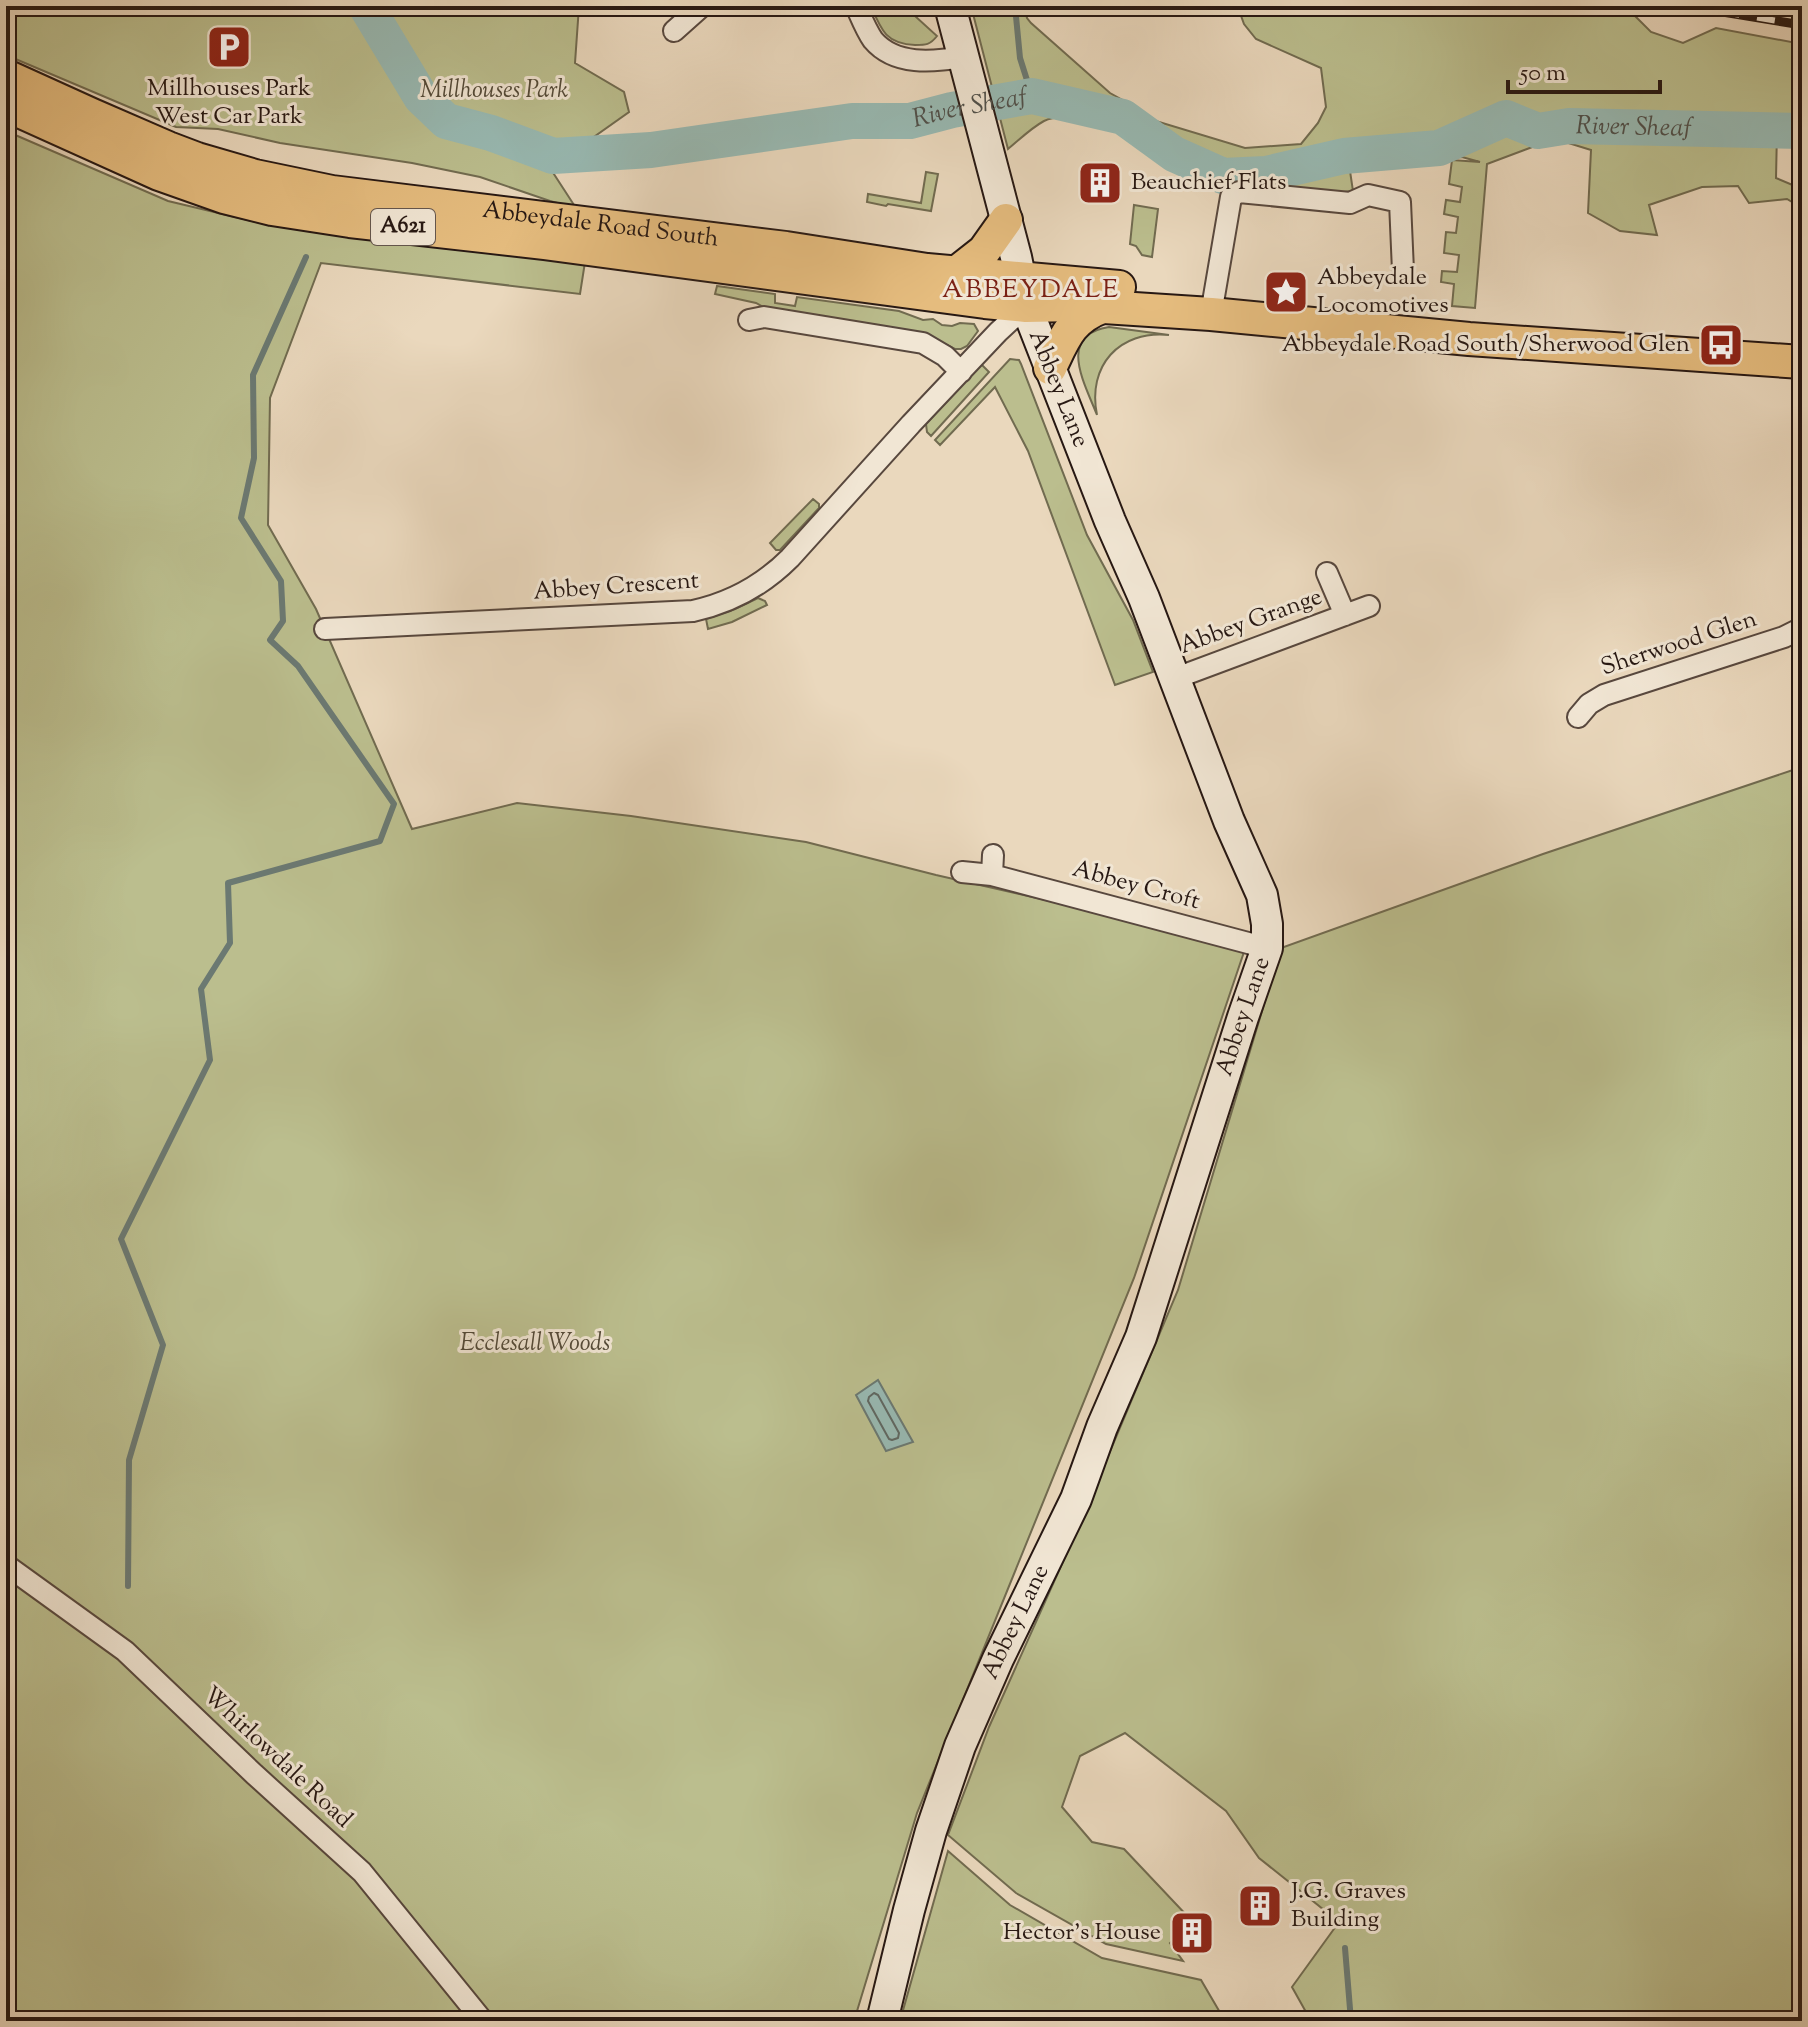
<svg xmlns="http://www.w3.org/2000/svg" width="1808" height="2027" font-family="'Sorts Mill Goudy',serif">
	<rect width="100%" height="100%" fill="#ead8bd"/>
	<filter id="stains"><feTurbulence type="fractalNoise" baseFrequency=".0025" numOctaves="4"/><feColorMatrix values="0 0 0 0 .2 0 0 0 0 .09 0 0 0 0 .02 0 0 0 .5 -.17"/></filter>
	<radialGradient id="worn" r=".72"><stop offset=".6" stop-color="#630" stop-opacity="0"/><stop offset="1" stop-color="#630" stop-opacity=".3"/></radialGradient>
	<path fill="#bbbe8e" stroke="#716b50" stroke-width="2" d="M6,6H579L575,63L624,92L629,112L550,168L576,208L550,201L480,177L412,163L280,143L218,129L176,127L6,55Z
		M871,6H904L937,36C930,45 926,45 915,45C886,44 881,30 871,6Z
		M971,6H1024L1027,18L1031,23L1110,93L1128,103L1126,134C1104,126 1066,110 1044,121C1031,128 1019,140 1008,149Z
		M1234,6H1599L1631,12L1651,32L1683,43L1716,28L1802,44V130L1777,131L1776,178L1802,189V208L1787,199L1749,203L1738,186L1702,187L1649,205L1657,235L1620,231L1588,213L1591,150L1562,141L1535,146L1487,164L1475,308L1452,306L1454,284L1441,282L1442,271L1457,272L1459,255L1444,253L1446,232L1456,233L1458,217L1444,214L1446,200L1460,202L1462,187L1449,184L1452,160L1480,162L1462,157L1378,158L1350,171L1353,191L1335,193L1203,180L1158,157L1141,136L1146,118L1245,148L1301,144L1318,123L1326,107L1321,68L1256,39L1244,24L1240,13Z
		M6,131L168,201L269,225L585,262L580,294L321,263L270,398L268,525L316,609L412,829L517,803L631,816L806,842L936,875L1246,946L1134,1278L917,1813L854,2021H6Z
		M926,172L938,174L931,211L888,204L886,206L867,202L868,194L921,203Z
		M1134,205L1158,209L1152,257L1142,255L1136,246L1130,244Z
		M717,286L775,294V303L795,306L797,297L899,311L923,320L933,319L942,325L952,326L960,323L974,324L978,331L967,346L961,349H955L926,335L765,308L756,303L715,294Z
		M1109,327L1169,335C1119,330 1087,366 1097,415C1085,384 1056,335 1109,327Z
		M1010,359L1019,360L1021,364L1087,535L1133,620L1153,672L1115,685L1028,451L995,387L940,445L935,440Z
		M981,364L989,372L931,436L927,432L926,424Z
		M813,499L819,504V508L780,550H776L770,543Z
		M758,598L765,601L767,605L732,622L708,629L706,619L735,609Z
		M1802,767V2021H1311L1292,1987L1339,1922L1259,1858L1226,1811L1125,1733L1080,1756L1062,1807L1092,1842L1124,1849L1192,1921L1170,1943L1183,1961L1106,1944L1016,1893L948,1835L989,1727L1074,1537L1178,1290L1281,948L1543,854Z
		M948,1851L1010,1905L1102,1958L1201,1980L1225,2021H900Z"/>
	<path fill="#98b9b2" stroke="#6b7972" stroke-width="2" d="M878,1380L913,1442L886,1451L856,1395Z"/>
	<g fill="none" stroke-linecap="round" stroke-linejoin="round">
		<path stroke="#606862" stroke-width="2" d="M874,1393L878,1395L899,1433L898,1438L892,1440L889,1439L868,1401L869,1397Z"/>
		<path stroke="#6b7972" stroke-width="6" d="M1015,6L1020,58L1032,96
			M128,1586L129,1460L163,1345L121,1239L210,1060L201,989L230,943L228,883L380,841L394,804L298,666L270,640L283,621L281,581L241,518L254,458L253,375L306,257
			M1345,1948L1351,2021"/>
		<path stroke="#98b9b2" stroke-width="36" id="s1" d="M366,6L421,97L446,121L491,133L553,156L651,150L852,121H910L952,110L1032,96L1123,117L1174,154L1223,176L1266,174L1344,156L1439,148L1506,118L1538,131L1569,126L1802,131"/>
		<g stroke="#58483e" stroke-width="24">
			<path id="minor" d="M856,6C861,17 866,30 873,40C895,66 933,62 963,57
				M674,31L702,6
				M1211,314L1231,197L1239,192L1350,203L1368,195L1400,202L1403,271
				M749,320L764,317L923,343L945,356L961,372
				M1327,573L1345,615
				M325,629L693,611C730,603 763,585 790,558L911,424L998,332L1026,306
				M1176,678L1369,606
				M1578,717L1589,704L1604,695L1784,637L1802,628
				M962,872L992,875L1267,948
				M992,875L993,855
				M6,1565L125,1651L254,1774L362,1872L483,2021"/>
		</g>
		<g stroke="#271813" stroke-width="34">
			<g id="secondary">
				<path id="s2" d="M882,2021L909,1910L931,1831L960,1746L998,1659L1076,1499L1102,1427L1141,1337L1243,1017L1267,948V924L1262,895L1229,821L1144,598L1110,521L1026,306L1016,257L950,6"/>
			</g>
		</g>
		<g stroke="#271813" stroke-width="36">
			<g id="primary">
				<path id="s3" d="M6,76L92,115L168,148L197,159L255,176L332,192L786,248L927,270L1119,287"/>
				<path d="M6,105L159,174L224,197L272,209L350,221L545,243L985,302L1026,306L1073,305L1211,314L1469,339L1802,362"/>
				<path d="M956,273L984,251L1006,220"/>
				<path d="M1050,368C1064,339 1070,319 1102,307"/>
			</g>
		</g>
		<use href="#minor" stroke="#f1e6d4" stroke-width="20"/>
		<use href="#secondary" stroke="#f1e6d4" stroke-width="30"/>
		<use href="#primary" stroke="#e5bc7e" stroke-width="32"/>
		<g stroke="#271813" stroke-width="9">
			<path id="rail" d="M1686,6L1802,25
				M1763,6L1802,12"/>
		</g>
		<use href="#rail" stroke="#f1e6d4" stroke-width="6" stroke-dasharray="18" stroke-linecap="butt"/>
	</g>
	<defs>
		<g id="parking-square" transform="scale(2.3)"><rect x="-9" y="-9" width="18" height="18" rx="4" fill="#8f2418" stroke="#f1e6d4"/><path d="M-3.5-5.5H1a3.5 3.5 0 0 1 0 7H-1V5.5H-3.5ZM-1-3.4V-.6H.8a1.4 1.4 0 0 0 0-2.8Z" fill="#fff"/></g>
		<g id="building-square" transform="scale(2.3)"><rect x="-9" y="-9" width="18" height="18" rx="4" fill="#8f2418" stroke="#f1e6d4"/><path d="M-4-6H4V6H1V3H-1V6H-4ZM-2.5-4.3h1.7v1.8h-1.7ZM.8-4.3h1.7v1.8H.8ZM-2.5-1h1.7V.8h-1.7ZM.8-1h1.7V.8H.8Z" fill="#fff"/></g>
		<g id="sight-square" transform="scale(2.3)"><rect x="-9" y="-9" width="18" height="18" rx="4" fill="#8f2418" stroke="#f1e6d4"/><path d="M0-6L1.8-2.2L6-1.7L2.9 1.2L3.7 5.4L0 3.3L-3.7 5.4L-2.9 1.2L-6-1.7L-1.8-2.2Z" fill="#fff"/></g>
		<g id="bus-square" transform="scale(2.3)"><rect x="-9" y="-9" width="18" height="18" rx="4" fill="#8f2418" stroke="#f1e6d4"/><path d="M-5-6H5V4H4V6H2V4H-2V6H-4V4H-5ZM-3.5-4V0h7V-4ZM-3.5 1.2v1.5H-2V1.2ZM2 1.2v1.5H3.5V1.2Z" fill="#fff"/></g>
	</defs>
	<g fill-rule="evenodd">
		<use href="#parking-square" x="229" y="47"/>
		<use href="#building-square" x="1100" y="183"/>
		<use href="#sight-square" x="1286" y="292"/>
		<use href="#bus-square" x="1721" y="345"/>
		<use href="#building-square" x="1260" y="1906"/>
		<use href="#building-square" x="1192" y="1933"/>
	</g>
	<g text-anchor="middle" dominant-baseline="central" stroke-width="6" stroke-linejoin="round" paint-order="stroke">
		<rect fill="#f1e6d4" stroke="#64564d" stroke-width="2" x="371" y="209" width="64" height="36" rx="6"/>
		<g font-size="22" font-weight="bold" fill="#271813">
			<text x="403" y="227">A621</text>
		</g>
		<g font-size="24" fill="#271813" stroke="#f1e6d4" text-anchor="start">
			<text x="229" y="89" text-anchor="middle">Millhouses Park<tspan x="229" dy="28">West Car Park</tspan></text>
			<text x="1131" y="183">Beauchief Flats</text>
			<text x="1317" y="278">Abbeydale<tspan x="1317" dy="28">Locomotives</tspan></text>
			<text x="1690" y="345" text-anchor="end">Abbeydale Road South/Sherwood Glen</text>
			<text x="1291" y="1892">J.G. Graves<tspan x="1291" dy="28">Building</tspan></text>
			<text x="1161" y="1933" text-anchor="end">Hector's House</text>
		</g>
		<g font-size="24" font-style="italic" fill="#534a38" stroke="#f1e6d4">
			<text x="494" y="91">Millhouses Park</text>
			<text x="535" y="1344">Ecclesall Woods</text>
		</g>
		<g font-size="24" fill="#271813" stroke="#f1e6d4">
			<text stroke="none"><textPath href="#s3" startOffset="618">Abbeydale Road South</textPath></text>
			<text transform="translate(1058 389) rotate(68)">Abbey Lane</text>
			<text transform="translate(616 587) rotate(-4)">Abbey Crescent</text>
			<text transform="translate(1251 622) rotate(-20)">Abbey Grange</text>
			<text transform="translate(1679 644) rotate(-18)">Sherwood Glen</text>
			<text transform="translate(1136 886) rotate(15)">Abbey Croft</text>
			<text stroke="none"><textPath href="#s2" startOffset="1070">Abbey Lane</textPath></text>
			<text stroke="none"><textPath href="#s2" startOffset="422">Abbey Lane</textPath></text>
			<text transform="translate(277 1758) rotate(43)">Whirlowdale Road</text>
		</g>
		<g font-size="26" font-style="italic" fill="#4f504b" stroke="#f1e6d4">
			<text stroke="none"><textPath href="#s1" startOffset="674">River Sheaf</textPath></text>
			<text stroke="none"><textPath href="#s1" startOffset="1370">River Sheaf</textPath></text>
		</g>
		<g font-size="26" letter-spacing="2" fill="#7a1f14" stroke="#f1e6d4">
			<text x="1031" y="290">ABBEYDALE</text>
		</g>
	</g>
	<rect width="1808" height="2027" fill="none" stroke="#ead8bd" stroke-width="32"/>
	<rect x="8" y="8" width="1792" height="2011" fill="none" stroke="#271813" stroke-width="4"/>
	<rect x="16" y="16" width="1776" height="1995" fill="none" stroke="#271813" stroke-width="2"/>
	<path d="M1508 80v12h152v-12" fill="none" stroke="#271813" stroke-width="4"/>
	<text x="1520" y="80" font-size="24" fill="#271813" stroke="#f1e6d4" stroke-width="6" paint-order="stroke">50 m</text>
	<rect width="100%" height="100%" filter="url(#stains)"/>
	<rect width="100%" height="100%" fill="url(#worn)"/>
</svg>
